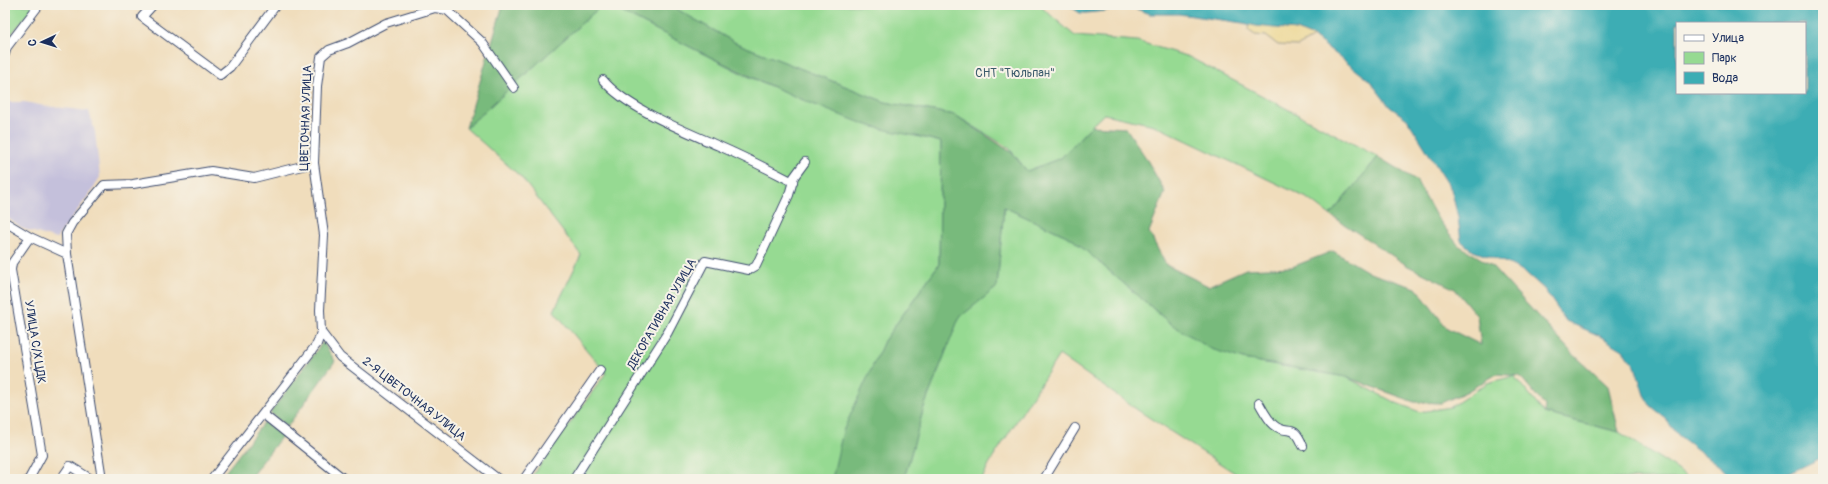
<svg xmlns="http://www.w3.org/2000/svg" width="1828" height="484" font-family="Pangolin,sans-serif">
	<rect width="100%" height="100%" fill="#f7f3e8"/>
	<filter id="ink" filterUnits="userSpaceOnUse"><feTurbulence type="fractalNoise" baseFrequency=".025" numOctaves="2"/><feDisplacementMap in="SourceGraphic" scale="8" xChannelSelector="R" yChannelSelector="G"/><feConvolveMatrix kernelMatrix="1 2 1 2 8 2 1 2 1" color-interpolation-filters="sRGB"/></filter>
	<filter id="wash" filterUnits="userSpaceOnUse"><feTurbulence type="fractalNoise" baseFrequency=".012" numOctaves="4" result="noise"/><feDisplacementMap in="SourceGraphic" scale="16" xChannelSelector="R" yChannelSelector="G"/><feGaussianBlur stdDeviation="0.9" result="paint"/><feColorMatrix in="noise" values="0 0 0 0 0 0 0 0 0 0 0 0 0 0 0 0 0 1.4 0 .05"/><feComposite in="paint" operator="in"/></filter>
	<g filter="url(#wash)">
		<rect width="100%" height="100%" fill="#f0ddbc"/>
		<path fill="#c4c0db" d="M5,102H25L45,106L89,111L95,132L100,177L91,192L56,239L21,228L5,216Z"/>
		<path fill="#96da92" stroke="#588478" d="M5,5H35L5,42Z
			M602,5H608L745,75L808,102L866,124L941,142L939,264L884,341L832,479H530L606,373L554,311L581,255L521,177L466,128Z
			M673,5H1039L1075,36L1137,41L1189,57L1378,157L1330,215L1309,199L1154,125L1104,114L1091,126L1061,158L1027,171L1009,148L955,115L885,102L736,43L680,11Z
			M1004,207L1071,238L1171,324L1243,359L1346,377L1394,402L1420,412L1451,407L1487,383L1514,376L1544,413L1619,432L1678,470L1688,479H1244L1139,411L1059,355L989,464L982,479H904L924,407L959,317L997,287Z"/>
		<path fill="#78ba7c" stroke="#4a746d" d="M503,5H602L466,128Z
			M608,5H673L680,11L736,43L885,102L955,115L1011,152L1027,171L1061,158L1091,126L1126,128L1146,158L1165,192L1149,232L1166,265L1208,286L1246,269L1292,267L1333,251L1370,273L1416,288L1447,328L1481,345L1477,316L1455,289L1408,266L1330,215L1378,157L1416,180L1436,216L1458,245L1490,264L1571,352L1608,386L1619,432L1544,413L1545,406L1520,376L1497,374L1466,392L1441,403L1414,402L1346,377L1243,359L1211,349L1171,324L1071,238L1004,207L997,287L959,318L924,407L904,479H832L843,431L884,341L939,264L941,142C916,135 889,132 864,124C775,92 692,48 608,5Z
			M323,342L335,361L287,427L270,413Z
			M264,422L282,436L249,479H220Z"/>
		<path fill="#eeda9e" stroke="#84847e" d="M1249,24L1296,30L1314,37L1298,46L1278,45L1266,36L1255,35L1248,30Z"/>
		<path fill="#3cadb4" stroke="#2c6e89" fill-rule="evenodd" d="M1068,5H1823V457L1777,479H1732L1722,468L1678,435L1664,417L1650,405L1644,395L1635,366L1623,350L1598,335L1566,321L1544,289L1525,272L1507,263L1473,251L1461,241L1458,217L1451,189L1407,119L1390,107L1369,80L1314,37L1296,30L1256,26L1243,23L1179,14H1149L1127,5L1105,11L1086,13H1080ZM1677,23H1805V93H1677Z"/>
	</g>
	<g filter="url(#ink)">
		<g fill="none" stroke-linecap="round" stroke-linejoin="round">
			<g stroke="#3b496c" stroke-width="10">
				<path id="street" d="M153,5L142,17L220,75L230,67L276,5
					M5,54L7,47L39,5
					M603,80C626,108 685,131 719,146C744,157 768,169 793,182
					M5,222L30,237L67,254L102,479
					M67,254L66,234L72,223L104,185L133,184L211,171L254,178L314,163
					M321,332L340,357L498,479
					M1259,403C1263,410 1268,420 1274,425C1288,437 1293,421 1303,446
					M263,414L344,479
					M29,479L42,455L11,270L12,263L30,237
					M61,479L70,466L91,479
					M212,479L317,344L321,332L320,310L324,235L314,163L317,86L321,57L329,50L348,43L386,23L435,8L447,10L482,42L514,88
					M524,479L600,370
					M574,479L668,332L705,261L749,270L756,266L789,195L794,177L805,162
					M1044,479L1075,428"/>
			</g>
			<use href="#street" stroke="#fff" stroke-width="8"/>
		</g>
	</g>
	<g text-anchor="middle" dominant-baseline="central" stroke-width="4" stroke-linejoin="round" paint-order="stroke">
		<g font-size="12" fill="#3a5a6b" stroke="#f7f3e8">
			<text x="1015" y="73">СНТ "Тюльпан"</text>
		</g>
		<g font-size="12" fill="#1b2f5e" stroke="#f7f3e8">
			<text transform="translate(306 118) rotate(-88)">ЦВЕТОЧНАЯ УЛИЦА</text>
			<text transform="translate(662 314) rotate(-60)">ДЕКОРАТИВНАЯ УЛИЦА</text>
			<text transform="translate(35 342) rotate(81)">УЛИЦА С/Х ЦДК</text>
			<text transform="translate(414 399) rotate(38)">2-Я ЦВЕТОЧНАЯ УЛИЦА</text>
		</g>
	</g>
	<rect width="1828" height="484" fill="none" stroke="#f7f3e8" stroke-width="20"/>
	<rect x="1676" y="22" width="130" height="72" fill="#f7f3e8" stroke="#9fa5b1"/>
	<rect x="1684" y="35" width="20" height="6" fill="#ffffff" stroke="#9fa5b1"/>
	<text x="1712" y="42" font-size="12" fill="#1b2f5e">Улица</text>
	<rect x="1684" y="52" width="20" height="12" fill="#96da92" stroke="#9fa5b1"/>
	<text x="1712" y="62" font-size="12" fill="#1b2f5e">Парк</text>
	<rect x="1684" y="72" width="20" height="12" fill="#3cadb4" stroke="#9fa5b1"/>
	<text x="1712" y="82" font-size="12" fill="#1b2f5e">Вода</text>
	<g transform="translate(42 42) rotate(266)" stroke="#f7f3e8" stroke-width="3" paint-order="stroke">
	<path d="M0-3L7 15L0 10L-7 15Z" fill="#1b2f5e"/>
	<text y="-6" font-size="11" font-weight="bold" text-anchor="middle" fill="#1b2f5e">С</text>
	</g>
</svg>
